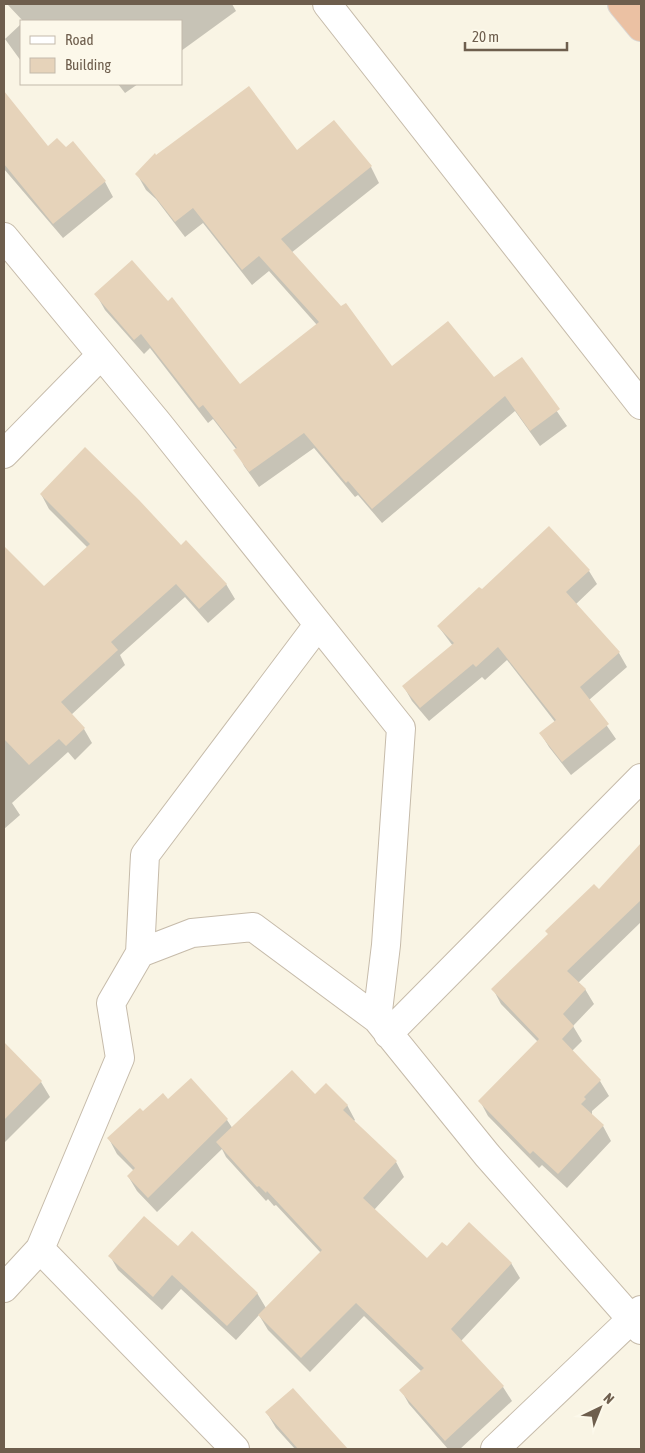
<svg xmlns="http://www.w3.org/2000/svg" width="645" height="1453" font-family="'Asap Condensed',sans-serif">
	<rect width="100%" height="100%" fill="#f9f4e4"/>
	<path fill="#0003" d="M7,4H232L236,11L181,51V21H23Z
		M21,24V61L5,39Z
		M118,84H138L125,93Z
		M4,93L48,148L105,182L113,197L63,238L4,169Z
		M296,152L371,167L379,183L291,253L392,368L494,378L521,359L567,426L540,446L515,411L382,523L358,495L355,497L314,448L259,487L244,466L236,449L213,419L208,423L150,348L144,354L105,310L96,294L240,386L317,325L269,271L252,285L203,223L185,237L156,199L146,190L137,174L156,156Z
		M41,494L181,547L226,584L235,599L208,623L185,597L120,655L125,665L71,715L84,729L92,743L75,760L68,752L12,803L20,815L4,829V548L44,588L88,548L49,509Z
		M589,571L597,584L575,605L619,653L627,667L589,700L616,739L571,775L549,747L541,734L555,722L507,660L485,680L482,677L429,721L412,701L404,687L453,646L438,626L481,591Z
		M641,845V922L578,983L585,989L594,1004L573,1026L582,1041L572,1051L600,1081L609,1096L592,1111V1116L603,1126L611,1141L567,1188L542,1165L539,1168L488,1116L480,1101L538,1042L501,1004L493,989L599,891Z
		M4,1043L41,1082L50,1097L5,1142Z
		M315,1095L347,1105L355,1120L353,1122L396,1162L404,1177L374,1210L427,1260L447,1248L511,1263L520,1278L461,1341L503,1387L512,1401L460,1449H448L409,1404L401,1390L422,1372L364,1316L310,1372L268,1330L259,1315L236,1340L181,1289L162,1310L118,1270L110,1256L178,1248L257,1293L266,1308L321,1253L276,1205L274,1206L268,1199L266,1201L226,1157L222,1149L157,1212L137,1191L128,1176L134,1171L117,1154L109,1139L143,1113L168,1101L227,1120L233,1129Z
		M267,1413L340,1442L344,1449H295L276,1428Z"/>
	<path fill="#e6d3ba" d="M249,86L297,150L334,120L372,166L281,239L341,306L346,303L392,366L448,321L494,377L522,357L560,409L530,431L505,396L372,509L348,481L346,483L304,433L249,472L233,450L237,448L203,405L199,408L141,334L134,340L94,294L132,260L168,301L172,297L240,384L319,322L259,256L242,270L193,208L175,222L145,184L135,174L155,153L156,155Z
		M4,91L48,146L57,138L66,147L73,141L106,181L53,224L4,164Z
		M85,447L139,500L181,545L186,540L227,584L199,609L176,584L111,642L118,650L61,702L85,728L66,746L59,739L29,765L4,739V546L44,586L90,544L40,494Z
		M549,526L590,570L566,592L620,652L580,687L609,724L562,762L539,733L556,720L498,647L476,667L473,664L420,708L402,686L454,643L437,626L479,587L482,589Z
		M641,843V900L567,971L586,989L563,1014L574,1026L562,1039L601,1080L584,1097L586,1099L581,1104L604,1125L558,1174L533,1151L530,1154L478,1101L539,1039L491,989L548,934L545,931L594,884L599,889Z
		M4,1042L42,1081L4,1120Z
		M292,1070L315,1094L326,1083L348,1105L343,1110L397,1161L363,1198L427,1258L442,1242L447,1246L469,1222L512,1263L451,1329L504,1386L445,1441L399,1390L424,1368L356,1303L301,1358L258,1315L322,1250L267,1191L266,1193L259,1186L257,1187L216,1142Z
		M191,1078L228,1119L148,1198L127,1176L135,1168L107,1138L140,1108L143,1111L163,1093L168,1099Z
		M144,1216L178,1246L192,1231L258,1293L227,1326L172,1275L153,1297L108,1256Z
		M293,1388L348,1449H298L265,1412Z"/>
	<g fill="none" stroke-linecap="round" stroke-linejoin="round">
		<g stroke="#c6bbaa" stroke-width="30">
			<path id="street" d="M327,4L641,405
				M4,237L157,422L401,728L386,945L377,1019L487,1155L641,1330
				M4,454L101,355
				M140,953L145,855L318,625
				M388,1034L641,778
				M40,1249L120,1058L111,1003L140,953L192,933L253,927L377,1019
				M4,1288L40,1249L235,1449
				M495,1449L641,1310"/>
		</g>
		<g stroke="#d9d5d1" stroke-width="30">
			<path id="highway" d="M622,4L641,27"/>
		</g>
		<use href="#street" stroke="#fff" stroke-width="28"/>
		<use href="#highway" stroke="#ebc1a3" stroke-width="28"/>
	</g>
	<rect width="645" height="1453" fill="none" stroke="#6e5e4d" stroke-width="10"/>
	<rect x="20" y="20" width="162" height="65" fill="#fcf8ea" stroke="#c3baab"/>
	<rect x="30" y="36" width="25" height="8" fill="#ffffff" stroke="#c3baab"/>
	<text x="65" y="45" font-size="15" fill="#6e5e4d">Road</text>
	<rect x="30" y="58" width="25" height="15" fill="#e6d3ba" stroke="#c3baab"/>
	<text x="65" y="70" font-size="15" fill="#6e5e4d">Building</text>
	<g transform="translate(600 1408) rotate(43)" stroke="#fcf8ea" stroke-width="4" paint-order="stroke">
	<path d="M0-4L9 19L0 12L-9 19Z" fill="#6e5e4d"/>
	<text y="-8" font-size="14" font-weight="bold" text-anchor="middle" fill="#6e5e4d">N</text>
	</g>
	<path d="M465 42v8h102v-8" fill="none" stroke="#6e5e4d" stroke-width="2.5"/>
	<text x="472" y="42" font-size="15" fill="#6e5e4d" stroke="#fcf8ea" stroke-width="4" paint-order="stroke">20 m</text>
</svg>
